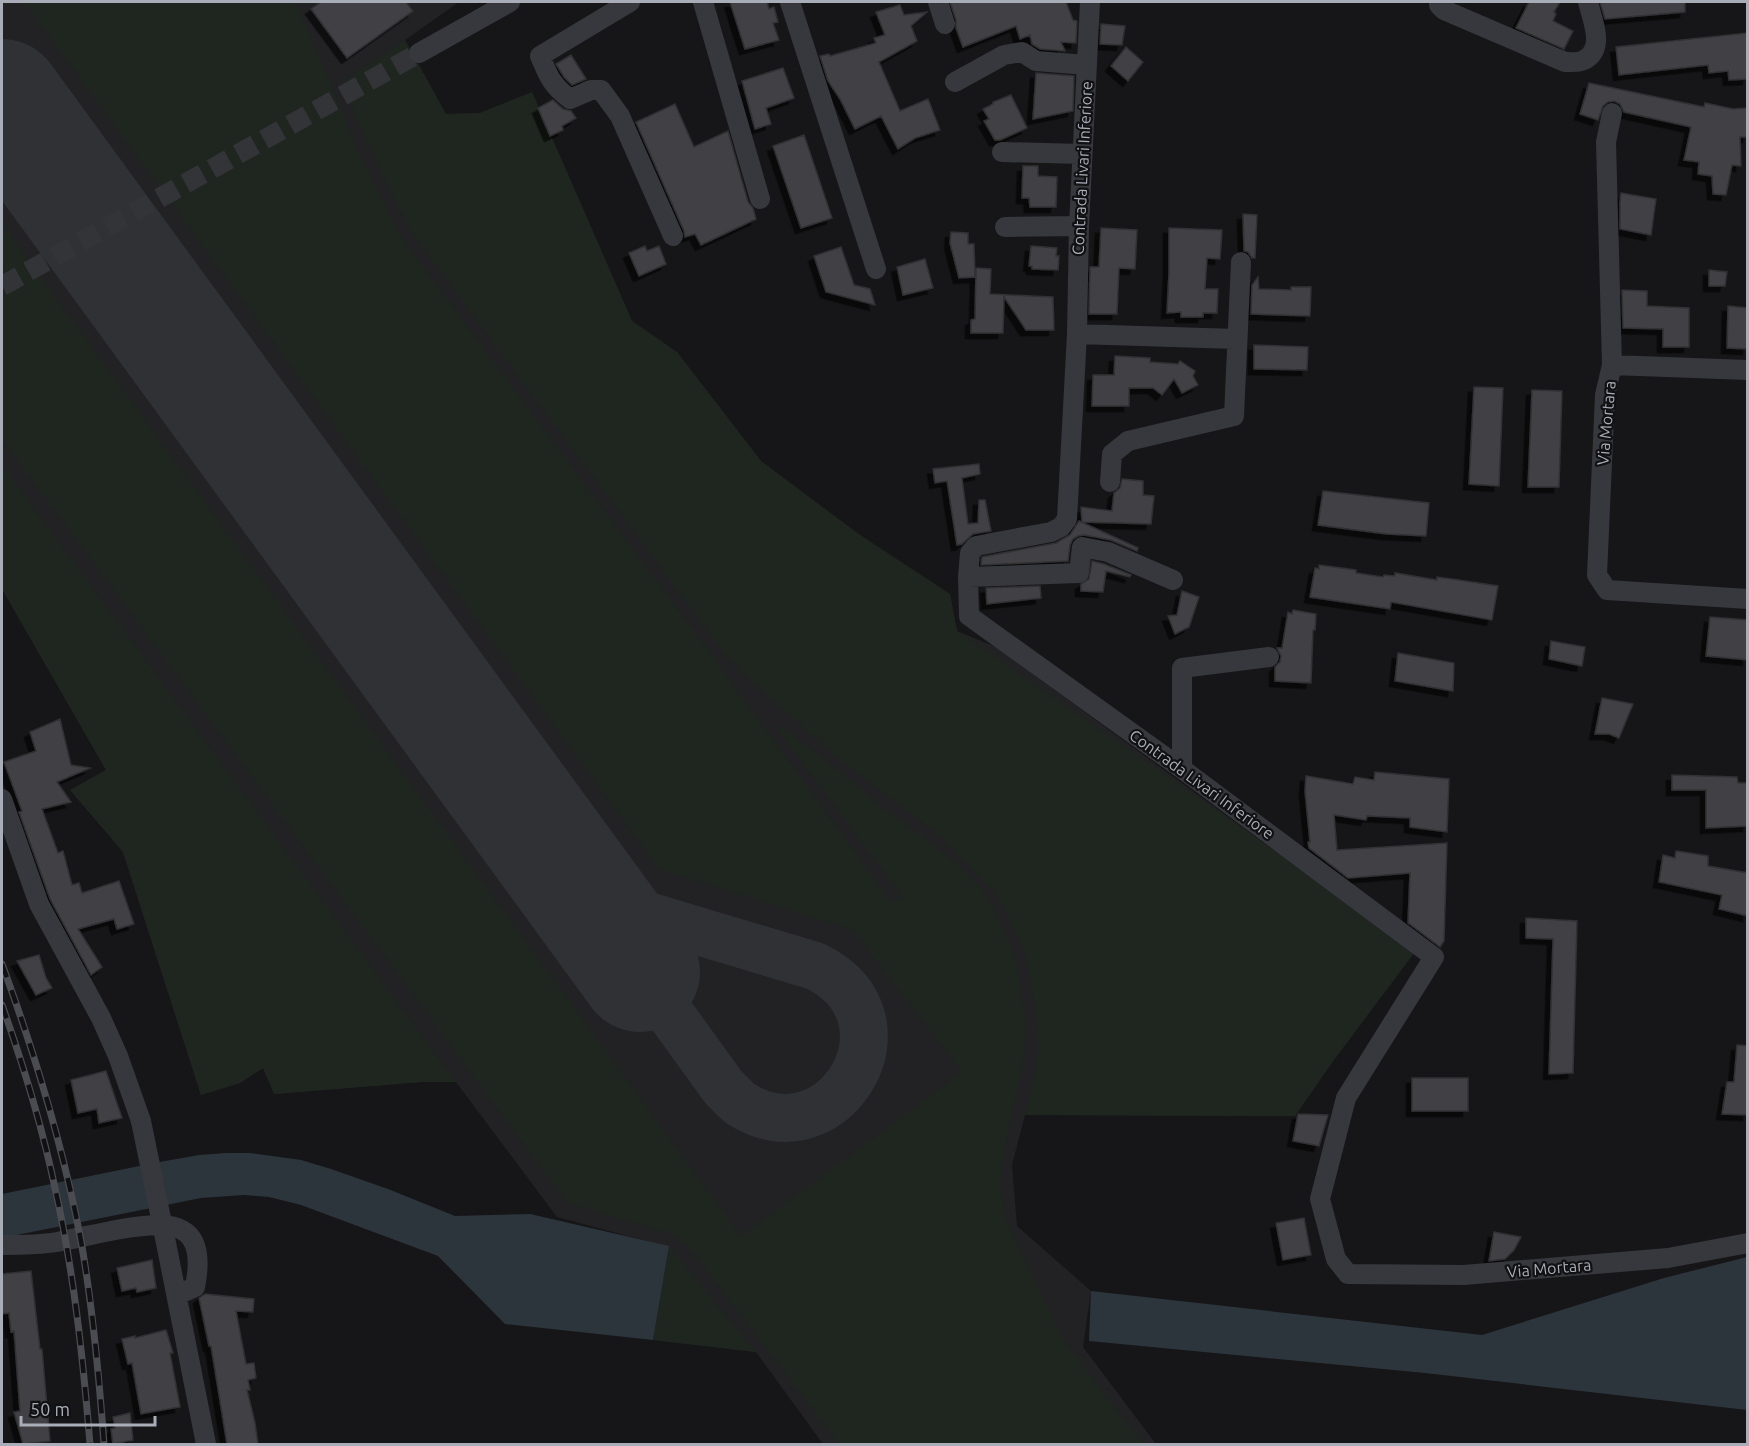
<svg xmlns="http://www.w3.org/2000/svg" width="1749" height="1446" font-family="Ubuntu,sans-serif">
	<defs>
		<filter id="shadow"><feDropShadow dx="-5.5" dy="5.5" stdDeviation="0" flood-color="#0009"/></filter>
	</defs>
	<rect width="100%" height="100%" fill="#161618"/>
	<path fill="#222225" d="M2,2H459L405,40L446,114L480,113L532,92L632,321L677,352L761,461L860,535L950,594L957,631L996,647L1414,953L1331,1064L1295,1116L1025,1115L1012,1165L1017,1226L1091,1291L1083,1347L1156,1444H823L756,1352L653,1340L669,1247L557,1217L456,1082H422L274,1094L263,1068L240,1083L201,1095L123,852L70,790L106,770L2,589Z"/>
	<path fill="#1e261f" d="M24,2H295L332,86L355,145L401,237L719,665L892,903L902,896L779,731L777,726L778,724L813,750L882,807L934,845L971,877L992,903L1015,957L1026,1023L1022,1069L1003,1156L1000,1184L1006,1219L1063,1339L1143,1444H839L692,1251L675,1235L567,1203L2,439V224L741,1236L962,1072L853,930L659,869Z
		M405,40L446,114L480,113L532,92L632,321L677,352L761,461L860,535L950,594L957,631L1247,831L1414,953L1331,1064L1295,1116L1025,1115L1036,1067L1038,1022L1025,953L1001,900L941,837L829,751L730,661L412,233C386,183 362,134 342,82Z
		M2,465L456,1082H422L274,1094L263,1068L240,1083L201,1095L123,852L70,790L106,770L2,589Z
		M669,1246L756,1352L653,1340Z"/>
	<path fill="#2c353c" d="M226,1153H250L301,1160L331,1169L388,1189L455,1216L530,1214L669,1246L653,1340L505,1324L438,1256L301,1205L269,1197L244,1195L201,1198L2,1238V1194L154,1163L199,1155Z
		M1747,1257V1410L1425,1373L1089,1341L1091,1291L1482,1335L1664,1278Z"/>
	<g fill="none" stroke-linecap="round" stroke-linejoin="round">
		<path stroke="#303135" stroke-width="48" d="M566,871L590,893L621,908L815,966C922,1018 833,1163 741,1104C735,1100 730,1093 724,1088L640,972"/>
		<path stroke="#303135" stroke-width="120" d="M2,99L640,972"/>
	</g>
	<path fill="#404145" stroke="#303034" stroke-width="1.5" filter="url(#shadow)" d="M321,2H406L413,11L347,58L311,9Z
		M730,2H767L769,9L774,7L778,22L773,23L779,40L745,49Z
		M950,2H1066L1073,20L1077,21L1076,43L1061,42L1065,51L1040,49L1032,44L1030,35L1020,39L1016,26L963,47L956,28V20Z
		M1529,2H1560L1554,12L1556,14L1553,21L1573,31L1564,49L1516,28Z
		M1600,2H1685V12L1605,19Z
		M900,5L904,15L927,12L911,26L917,41L879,62L900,111L928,99L940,130L915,138L898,149L881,116L855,129L840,99L828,81L820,56L829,54L830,56L876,43L874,38L885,35L876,12Z
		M1101,24L1125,26L1122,45L1100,44Z
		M1747,33L1748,79L1729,80L1728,71L1709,73L1708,65L1619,75L1616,47Z
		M1126,47L1143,62L1128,81L1111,66Z
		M571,55L586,79L572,85L564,77L556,64Z
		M783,68L794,98L766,108L771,124L755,129L742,81Z
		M1036,73L1074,76L1073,111L1033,119Z
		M1589,83L1704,107L1705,103L1733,109L1748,108V137H1740L1741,166L1732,165L1726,195L1713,194L1712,176L1698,174L1699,162L1684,160L1691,127L1624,112L1620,104L1614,101L1608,102L1603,106L1598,120L1580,114Z
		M1011,95L1027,128L1000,140H995L984,121L989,119L983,109L993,104V102Z
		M553,100L563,109L571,111L576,118L562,126L563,130L550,136L538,108Z
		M675,104L694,147L728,131L748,202L753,208L756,219L701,245L695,234L685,237L684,231L636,122Z
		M804,135L832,218L801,228L773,146Z
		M1023,166H1038V176L1057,177L1056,207H1030L1029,198H1022Z
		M1621,193L1656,199L1651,235L1620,229V202Z
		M1243,214L1257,215L1255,258H1252L1248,252L1244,251Z
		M1101,228L1137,230L1135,269L1119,268L1117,314H1089L1090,267H1099Z
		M1169,228L1222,230L1220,259L1207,258L1205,289H1218L1217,313H1203V317H1181V312L1167,313L1169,272Z
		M951,232L968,233V244H974L975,277L959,278L950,243Z
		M645,246L647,251L659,246L666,264L639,276L629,253Z
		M1031,246L1057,248L1056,256H1059L1058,270L1032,269V266H1029Z
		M841,247L854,285L870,289L875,305L826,292L814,256Z
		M925,259L933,288L903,295L897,267Z
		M976,268L991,269L990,294L1053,297L1054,330H1026L1004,297L1003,333H971V320L975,319Z
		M1709,270L1727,272L1725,286H1709Z
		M1258,277L1259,289L1291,290V287H1311L1310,316L1251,314L1252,285Z
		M1622,290L1647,291V306L1689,308V347H1663V329L1623,328Z
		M1728,306L1748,308V349L1727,348Z
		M1254,345L1308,347L1307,370L1254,369Z
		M1115,356L1150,358V362L1178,364L1180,361L1195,371L1193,376L1198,385L1182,393L1174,379L1162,395L1153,388H1129V406H1092L1093,375H1114Z
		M1474,387L1503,388L1499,486L1469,484Z
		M1532,390L1562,391L1559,487H1528Z
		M979,464L980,474L962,478L968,524L978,523L979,500H985L991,531L973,534L962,544L957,545L947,481L935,483L933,469Z
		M1122,479L1143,481V495L1154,496L1151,524L1082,522L1081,507L1112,511L1114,493L1120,488Z
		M1323,491L1429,503L1426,536L1386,534L1318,525Z
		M1079,521L1138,548L1137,551L1111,540L1084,535L1078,536L1073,539L1070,545L1068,561L981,565L982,557L1056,543L1070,535Z
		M1092,561L1104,564L1131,575L1130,577L1106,571L1103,592L1081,591V584L1089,579Z
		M1319,565L1356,570V573L1383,577L1384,575L1395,576V573L1437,580V577L1452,579L1498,586L1492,620L1391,602L1390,609L1310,597L1315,568L1319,569Z
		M1040,586L1041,598L987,604L986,588Z
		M1182,591L1199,597L1189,627L1175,634L1168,616L1177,615Z
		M1293,610L1316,614L1315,630H1313L1311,683L1275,681V667L1280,662L1281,656L1277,648H1282L1288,612L1292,614Z
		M1710,617L1748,620V660L1706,656Z
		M1551,641L1585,647L1582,666L1549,659Z
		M1398,653L1454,663L1453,691L1395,681Z
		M1602,698L1633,704L1619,738L1609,734H1595Z
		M60,719L71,765L90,768L57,782L71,802L42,809L58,853L63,851L72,885L79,883L82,893L119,881L134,924L117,929L114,919L78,929L102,967L91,975L50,899L19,812L22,811L4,762L36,751L30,732Z
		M1375,772L1449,779L1447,832L1410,827V818L1367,816L1366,820L1334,815L1337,850L1447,843L1444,941L1440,947L1408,923L1410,873L1348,878L1309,848L1308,842H1310L1305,791L1306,776L1353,784L1355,777L1374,780Z
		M1672,775L1737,777L1738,783H1748V826L1706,828V790H1672Z
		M1676,851L1708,856V866L1748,873V916L1719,909L1722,895L1659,882L1663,855L1675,858Z
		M1526,918L1577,921L1573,1073L1549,1074L1553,939L1526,938Z
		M39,955L46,978L52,988L36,995L17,961Z
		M1737,1045L1748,1046V1115L1722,1114L1727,1082H1734Z
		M106,1071L122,1118L99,1123L97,1109L78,1113L71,1080Z
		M1412,1078H1468V1111H1412Z
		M1298,1114L1328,1115L1319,1146L1293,1141Z
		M1304,1218L1311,1255L1283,1260L1276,1223Z
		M1494,1232L1521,1237L1514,1250L1505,1259L1489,1261Z
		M152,1260L156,1288L137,1292L136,1288L122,1291L117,1268Z
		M31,1271L40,1349H42L50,1441L23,1444L14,1412L20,1411L14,1331L11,1332L9,1313L2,1314V1274Z
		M205,1294L254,1299L253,1312L236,1311L246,1364L254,1363L256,1378L248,1380L250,1390H247L255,1423L258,1444H227L211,1346H209L199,1298Z
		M166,1330L173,1353H170L180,1407L141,1414L132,1363L128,1364L122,1339L135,1336V1338Z
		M130,1413L133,1440L113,1444L111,1429L115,1428L113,1417Z"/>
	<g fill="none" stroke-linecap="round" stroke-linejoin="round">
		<path stroke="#333438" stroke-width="20" stroke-dasharray="20 10" stroke-linecap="butt" d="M2,286L419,53"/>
		<path stroke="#37383d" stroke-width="20" d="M630,2L540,56C549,77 551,84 570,99L591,90H601L620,116L673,236
			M703,2L760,199
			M790,2L876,269
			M938,2L945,24
			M1090,2L1079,226L1077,334L1236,339
			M1439,2V5L1444,10L1565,62C1571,62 1579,63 1584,60C1606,49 1592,19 1588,2
			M419,53L510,2
			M955,82L1004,55L1022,52L1036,61L1087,65
			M1612,113L1606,142L1612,365L1605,395L1597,575L1607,590L1748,599
			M1002,152L1082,154
			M1005,227L1079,226
			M1077,334L1067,519L1061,527L1051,532L976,546L970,553L968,577L969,616L1182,769L1434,957L1346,1098L1320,1199L1336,1259L1348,1274L1464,1275L1668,1258L1748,1243
			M1612,365L1748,370
			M1110,482L1112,454L1128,441L1234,416L1241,262
			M968,577L1079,573L1082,547L1108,552L1173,580
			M1182,769V668L1269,657
			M2,799L39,904L101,1018L118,1056L141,1121
			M165,1238L206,1444
			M2,1245C20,1245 39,1245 57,1242C78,1238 99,1233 121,1229C173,1220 208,1222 195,1287L177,1295"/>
		<g stroke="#4a4c52" stroke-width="7">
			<path id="rail" d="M2,964C35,1054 63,1146 81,1241C93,1308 99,1376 104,1444
				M2,1005C23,1064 42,1126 55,1188C74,1272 83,1359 90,1444"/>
		</g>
		<use href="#rail" stroke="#111113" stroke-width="4.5" stroke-dasharray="14" stroke-linecap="butt"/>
		<path stroke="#37383d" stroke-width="20" d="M141,1121L165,1238"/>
	</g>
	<g text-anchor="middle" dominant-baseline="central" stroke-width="4.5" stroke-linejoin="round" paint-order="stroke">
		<g font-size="16" fill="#a8adb8" stroke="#111113">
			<text transform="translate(1082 168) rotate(-87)">Contrada Livari Inferiore</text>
			<text transform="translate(1606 423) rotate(-85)">Via Mortara</text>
			<text transform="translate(1202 784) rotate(36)">Contrada Livari Inferiore</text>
			<text transform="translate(1549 1268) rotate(-5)">Via Mortara</text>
		</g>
	</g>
	<rect width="1749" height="1446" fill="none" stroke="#a8adb8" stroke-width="6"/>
	<path d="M21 1416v9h134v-9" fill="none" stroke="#a8adb8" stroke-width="3"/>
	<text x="30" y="1416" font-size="18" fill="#a8adb8" stroke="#111113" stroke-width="4.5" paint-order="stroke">50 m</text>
</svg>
